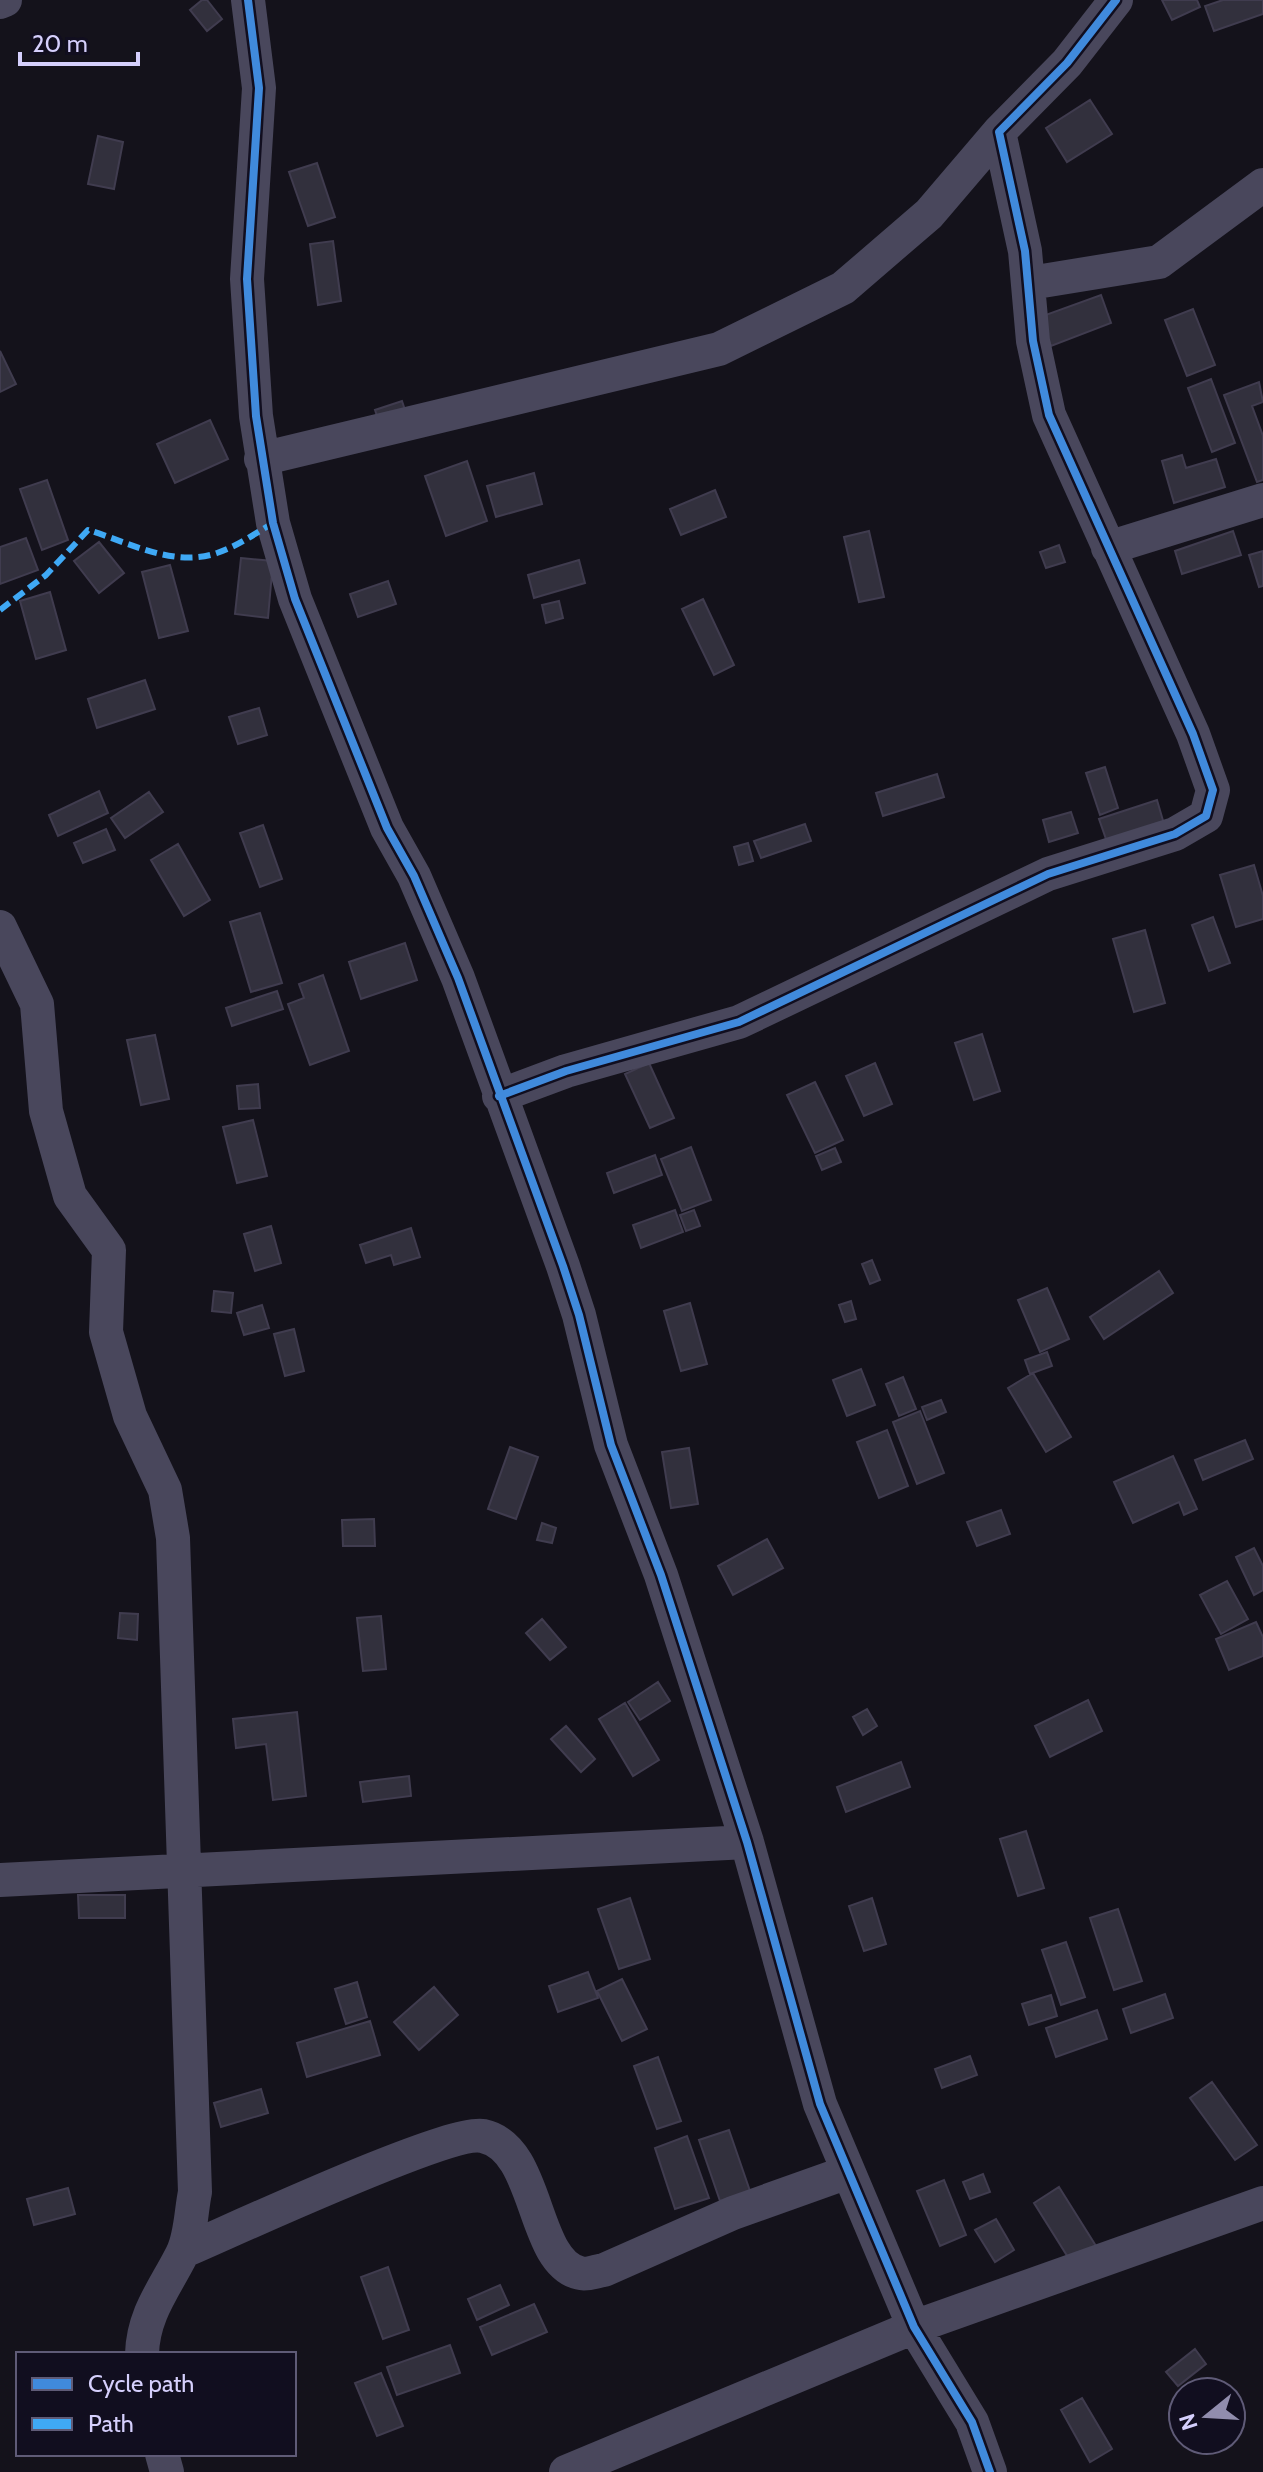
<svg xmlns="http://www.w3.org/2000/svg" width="1263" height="2472" font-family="Cabin,sans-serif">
	<rect width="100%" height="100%" fill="#14121b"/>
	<path fill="#32303d" stroke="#403c4f" stroke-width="2" d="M202,0H207L222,19L207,31L190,10Z
		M1162,0H1197L1200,7L1172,20Z
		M1223,0H1263V14L1214,31L1205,6Z
		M1090,100L1112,134L1067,162L1046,128Z
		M98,136L123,142L114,189L88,184Z
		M317,163L335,217L308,226L289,172Z
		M333,241L341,301L318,305L310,244Z
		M1101,295L1111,323L1051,346L1040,317Z
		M1193,309L1215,365L1187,376L1165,320Z
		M0,351L16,384L0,392Z
		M1211,379L1235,443L1212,452L1188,388Z
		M1259,382L1263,402L1252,406L1263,436V480L1257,482L1224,395Z
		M402,401L407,416L380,425L375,410Z
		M210,420L228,459L175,483L157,444Z
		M1182,455L1186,468L1216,459L1225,487L1174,503L1162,461Z
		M467,461L487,521L446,536L425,476Z
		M534,473L542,504L496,517L487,486Z
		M47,480L68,540L42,550L20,489Z
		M715,490L726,517L681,535L670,509Z
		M869,531L884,597L859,602L844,537Z
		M1233,531L1241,555L1182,574L1175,551Z
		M26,538L38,570L0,584V547Z
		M99,542L124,573L99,593L74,561Z
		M1059,545L1065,562L1046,568L1040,552Z
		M1263,551V586L1259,587L1249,555Z
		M241,558L273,561L268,618L235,614Z
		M579,560L585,583L534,598L528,575Z
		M170,565L188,631L159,638L142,572Z
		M388,581L396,604L358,617L350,594Z
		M50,592L66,650L36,659L20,601Z
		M703,599L734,665L714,675L682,609Z
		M559,601L563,618L546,623L542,605Z
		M145,680L155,709L97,728L88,699Z
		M259,708L267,735L238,744L229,717Z
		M1105,767L1118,808L1100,815L1086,773Z
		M937,774L944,797L883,816L876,793Z
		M99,791L108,813L58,836L49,815Z
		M149,792L163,812L125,838L111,818Z
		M1157,800L1164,824L1107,842L1099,819Z
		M1071,812L1078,833L1049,842L1043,820Z
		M805,824L811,841L761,858L754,841Z
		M263,825L282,879L260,887L240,833Z
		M106,829L115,850L83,863L74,843Z
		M748,843L753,861L739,865L734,847Z
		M178,844L210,900L184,916L151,860Z
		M1254,865L1263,896V919L1236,927L1220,875Z
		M260,913L282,983L251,992L230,922Z
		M1213,917L1230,963L1209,971L1192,925Z
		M1145,930L1165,1003L1134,1012L1113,939Z
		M405,943L417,980L361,999L349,962Z
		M323,975L349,1051L310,1065L288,1004L304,998L299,984Z
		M277,991L283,1009L232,1026L226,1008Z
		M982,1034L1000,1091L974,1100L955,1043Z
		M155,1035L169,1099L141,1105L127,1040Z
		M649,1063L674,1118L650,1128L625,1074Z
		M875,1063L892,1104L864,1116L846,1076Z
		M815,1082L843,1140L815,1153L787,1095Z
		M258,1084L260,1108L239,1109L237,1086Z
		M253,1120L267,1176L237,1183L223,1127Z
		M691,1147L711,1200L682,1211L661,1159Z
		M835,1148L841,1162L822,1170L816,1156Z
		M655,1155L662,1175L614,1193L607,1173Z
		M675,1210L683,1232L641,1248L633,1225Z
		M694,1210L700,1226L686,1231L680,1215Z
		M271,1226L281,1263L255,1271L244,1234Z
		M411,1228L420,1257L394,1265L391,1255L366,1263L360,1245Z
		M872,1260L880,1280L870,1284L862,1264Z
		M1159,1271L1173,1293L1104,1339L1090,1317Z
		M1047,1288L1069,1339L1040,1352L1018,1300Z
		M214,1291L233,1293L231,1313L212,1311Z
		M851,1301L856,1319L845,1322L839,1305Z
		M690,1303L707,1364L681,1371L664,1311Z
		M262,1305L269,1328L244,1335L237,1313Z
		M294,1329L304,1371L285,1376L274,1334Z
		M1047,1352L1052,1366L1030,1374L1025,1360Z
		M861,1369L875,1405L847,1416L833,1380Z
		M1033,1373L1071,1437L1046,1452L1008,1388Z
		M903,1377L916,1409L899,1416L886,1384Z
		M941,1400L946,1412L927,1420L922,1407Z
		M920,1411L944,1473L917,1484L893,1422Z
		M887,1430L908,1486L879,1498L857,1442Z
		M1245,1440L1253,1459L1203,1480L1195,1460Z
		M510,1447L538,1457L516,1519L488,1509Z
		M689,1448L698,1504L671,1508L662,1452Z
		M1173,1456L1197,1509L1184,1515L1179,1502L1133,1523L1114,1482Z
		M1001,1510L1010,1534L977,1546L967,1522Z
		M374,1519L375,1546H343L342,1520Z
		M542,1523L556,1528L552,1543L537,1540Z
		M767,1539L783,1568L733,1595L718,1566Z
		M1254,1548L1263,1566V1590L1254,1595L1236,1557Z
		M1227,1581L1248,1619L1221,1634L1200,1595Z
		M120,1613L138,1614L137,1640L118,1638Z
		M381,1616L386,1669L363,1671L357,1618Z
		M542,1619L566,1647L550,1660L526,1633Z
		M1256,1622L1263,1637V1656L1229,1670L1216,1639Z
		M658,1682L670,1701L640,1720L628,1702Z
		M1088,1700L1102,1731L1050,1757L1035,1726Z
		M625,1703L659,1760L633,1776L599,1719Z
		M867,1709L877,1726L863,1735L853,1717Z
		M297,1712L306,1796L273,1800L266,1744L236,1748L233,1719Z
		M566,1726L595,1759L581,1772L551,1739Z
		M901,1762L910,1787L846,1812L837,1787Z
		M409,1776L411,1796L363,1802L360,1782Z
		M1026,1831L1044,1888L1018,1896L1000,1839Z
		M78,1895H125V1918H79Z
		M630,1898L650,1959L619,1969L598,1909Z
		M872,1898L886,1944L864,1951L849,1906Z
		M1118,1909L1142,1981L1114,1990L1090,1918Z
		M1066,1942L1085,1997L1061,2005L1042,1950Z
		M588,1972L598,1998L558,2012L549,1986Z
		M622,1979L647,2029L622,2041L597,1991Z
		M357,1982L367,2017L346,2024L335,1989Z
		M434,1987L458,2015L419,2050L394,2022Z
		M1165,1994L1173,2018L1131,2033L1123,2009Z
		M1051,1995L1057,2016L1029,2025L1022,2004Z
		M1097,2010L1107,2039L1056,2057L1046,2028Z
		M370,2021L380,2055L307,2077L297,2043Z
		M970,2056L977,2075L942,2088L935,2069Z
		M658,2057L681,2121L657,2129L634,2066Z
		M1212,2082L1257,2145L1235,2160L1190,2098Z
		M261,2089L268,2113L221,2127L214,2103Z
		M729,2130L750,2191L720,2201L699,2140Z
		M687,2136L709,2198L675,2209L655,2148Z
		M983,2174L990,2192L970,2199L963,2182Z
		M944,2180L966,2235L940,2246L917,2191Z
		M1059,2187L1096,2246L1071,2262L1034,2203Z
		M68,2188L75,2214L34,2225L27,2199Z
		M996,2219L1014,2250L995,2262L975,2230Z
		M388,2267L409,2330L383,2339L361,2277Z
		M500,2285L509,2305L477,2320L468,2299Z
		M534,2304L547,2332L492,2355L480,2327Z
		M450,2345L460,2373L397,2395L387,2367Z
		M1195,2349L1206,2364L1178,2386L1166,2372Z
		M381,2373L403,2426L377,2436L355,2383Z
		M1082,2398L1112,2449L1090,2462L1061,2410Z"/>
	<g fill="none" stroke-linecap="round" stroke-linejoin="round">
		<path stroke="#49475c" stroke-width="34" d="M248,0L259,88L247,279L256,416L273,523L295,599L387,828L414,876L458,978L563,1266L579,1315L611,1445L661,1575L747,1842L820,2104L914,2327L972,2422L990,2472
			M0,2L5,0
			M1030,283L1159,262L1263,185
			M261,459L719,349L843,288L929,214L999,132
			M1108,548L1263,500
			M0,927L37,1004L46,1111L70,1196L109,1250L106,1332L130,1416L165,1490L173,1538L195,2192C191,2211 191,2237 182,2254C165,2288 143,2314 142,2354
			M499,1096L566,1071L739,1022L1048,874L1175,834L1206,816L1213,790L1193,734L1049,415L1033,341L1025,251L999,132L1067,63L1116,0
			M0,1880L747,1842
			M184,2251C229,2232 449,2129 483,2136C540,2148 531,2262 580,2273C587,2275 596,2271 604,2270L733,2213L848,2172
			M162,2454L167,2472
			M566,2472L914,2327L1263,2203"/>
		<path stroke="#3fa9f5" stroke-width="6" stroke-dasharray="12 6" stroke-linecap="butt" d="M0,610L46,575L88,530C128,542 174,568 217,553C236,547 256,533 273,523"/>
		<g stroke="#110e1f" stroke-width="13">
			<path id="cycleway" d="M248,0L259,88L247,279L256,416L273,523L295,599L387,828L414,876L458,978L563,1266L579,1315L611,1445L661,1575L747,1842L820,2104L914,2327L972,2422L990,2472
				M499,1096L566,1071L739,1022L1048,874L1175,834L1206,816L1213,790L1193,734L1049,415L1033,341L1025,251L999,132L1067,63L1116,0"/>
		</g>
		<use href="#cycleway" stroke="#408adc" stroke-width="8"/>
	</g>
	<rect x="16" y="2352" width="280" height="104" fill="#110e1f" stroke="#5f5b77" stroke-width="2"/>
	<rect x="32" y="2378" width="40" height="12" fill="#408adc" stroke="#5f5b77" stroke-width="2"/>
	<text x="88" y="2392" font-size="24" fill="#d5cffc">Cycle path</text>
	<rect x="32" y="2418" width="40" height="12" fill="#3fa9f5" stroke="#5f5b77" stroke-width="2"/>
	<text x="88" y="2432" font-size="24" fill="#d5cffc">Path</text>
	<g transform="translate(1207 2416) rotate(252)"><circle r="38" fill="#110e1f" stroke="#5f5b77" stroke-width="2"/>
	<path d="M0-6L14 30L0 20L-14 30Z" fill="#918dad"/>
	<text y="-12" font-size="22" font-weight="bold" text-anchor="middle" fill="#d5cffc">N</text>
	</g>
	<path d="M20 52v12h118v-12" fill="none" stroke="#d5cffc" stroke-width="4"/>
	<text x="32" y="52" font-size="24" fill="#d5cffc" stroke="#110e1f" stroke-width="6" paint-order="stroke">20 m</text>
</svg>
